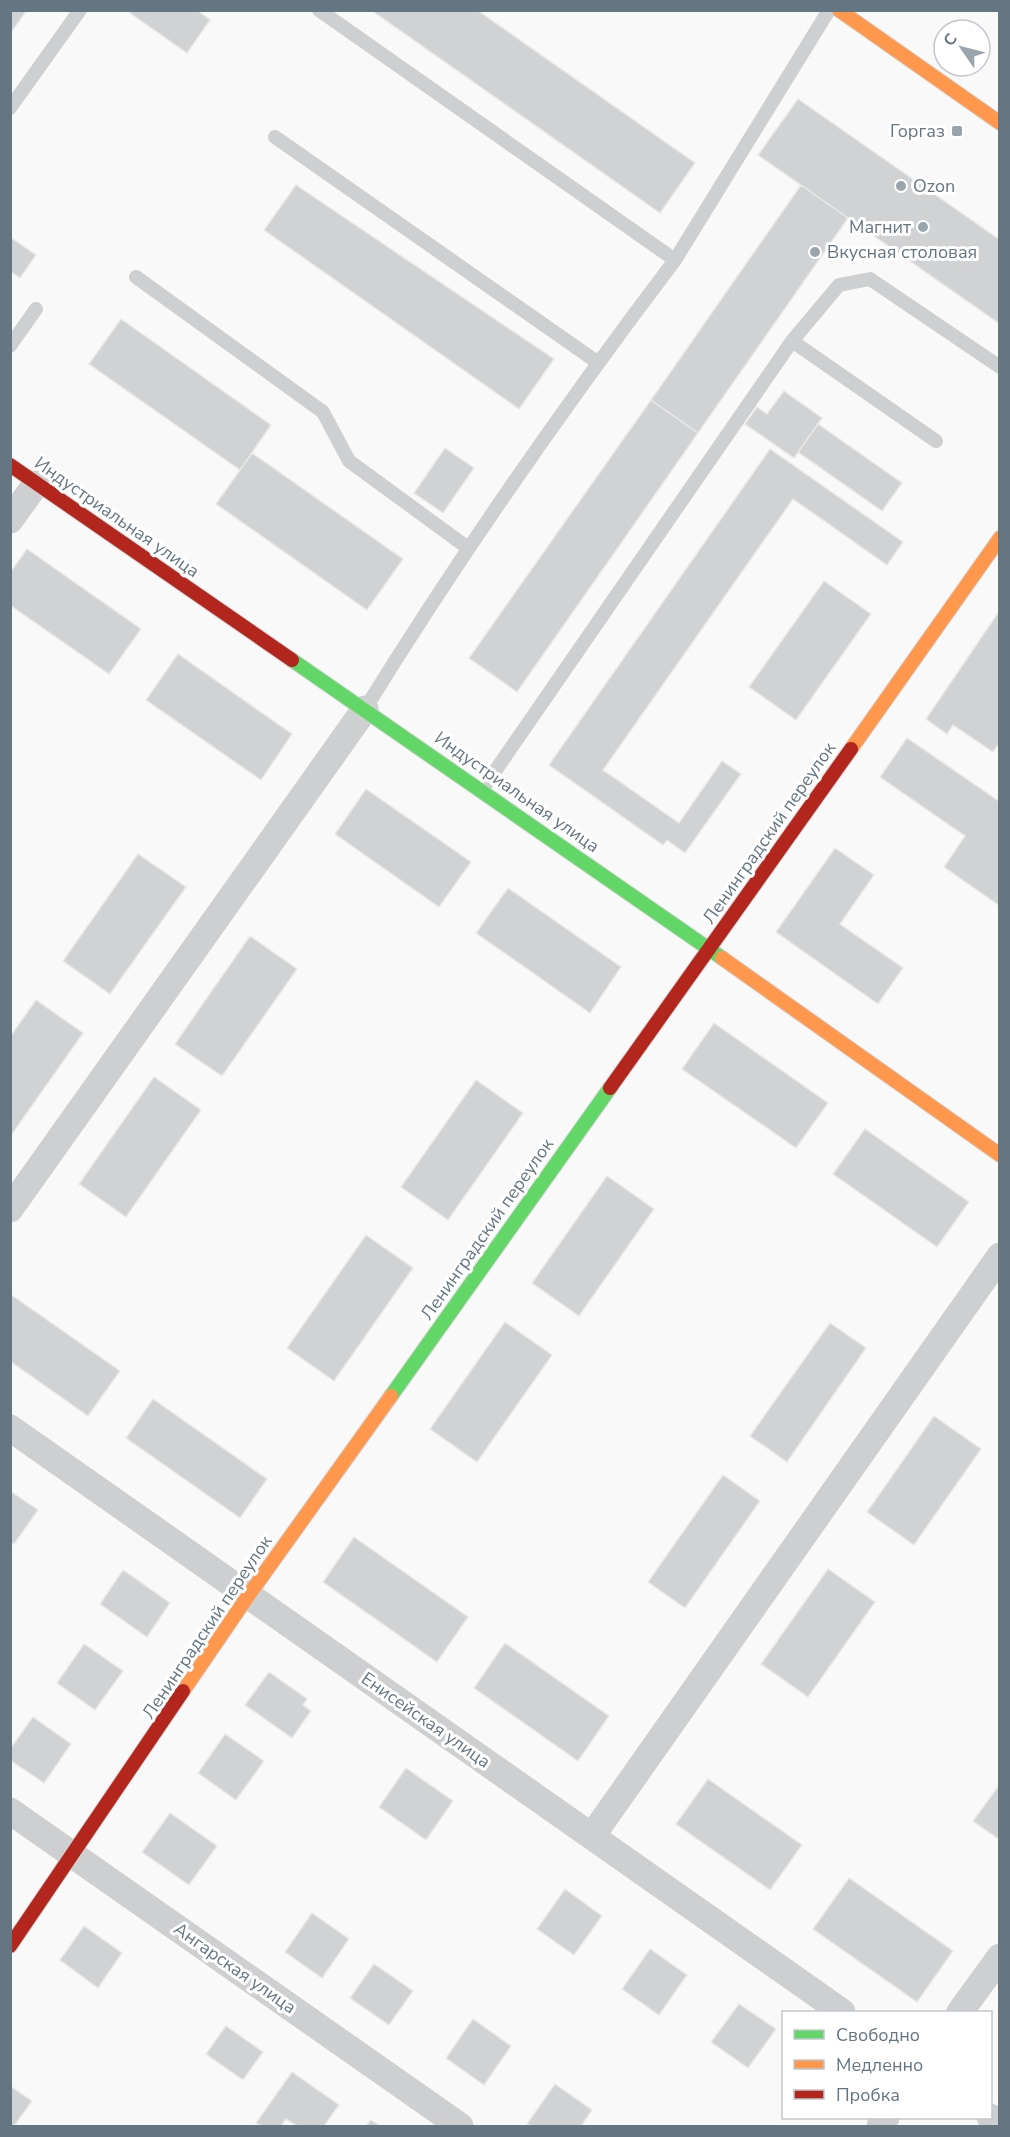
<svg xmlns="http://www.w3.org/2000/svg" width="1010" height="2137" font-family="'Nunito Sans',sans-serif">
	<rect width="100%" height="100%" fill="#f9f9f9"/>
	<path fill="#d0d2d3" stroke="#e8e8e8" stroke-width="1.5" d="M10,10H27L10,34Z
		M132,10H197L210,20L187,53L130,13Z
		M371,10H477L695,163L660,213Z
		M798,99L1000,240V324L758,155Z
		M296,185L554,359L519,409L264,230Z
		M801,185L848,218L698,433L651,400Z
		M10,237L36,255L20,278L10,271Z
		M121,319L271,425L240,470L89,364Z
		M784,391L822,418L794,458L745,424L757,407L767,414Z
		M651,400L698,433L517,692L469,658Z
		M818,424L902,483L882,511L798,452Z
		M445,448L474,468L443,513L414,493Z
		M770,449L903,542L887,565L793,499L603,770L679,823L722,761L741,774L685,853L667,840L663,845L549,765Z
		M252,453L403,559L367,610L216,504Z
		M27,549L141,629L109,674L10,605V573Z
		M824,581L871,614L796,720L749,687Z
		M1000,610V742L993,752L953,725L947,734L926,719Z
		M178,654L292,734L261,780L146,700Z
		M907,738L1000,802V906L944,867L965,836L880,777Z
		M366,789L471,862L439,907L335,834Z
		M835,848L874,875L840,924L903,968L878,1004L776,932Z
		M138,854L186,887L110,994L63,961Z
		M508,888L621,967L590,1013L476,933Z
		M250,936L297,969L222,1076L175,1044Z
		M36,1000L83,1033L10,1137V1037Z
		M714,1023L828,1103L796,1148L682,1069Z
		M154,1077L201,1110L126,1217L79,1184Z
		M476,1080L523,1113L448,1220L401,1187Z
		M865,1129L969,1202L937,1247L833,1174Z
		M607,1176L654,1209L579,1316L532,1283Z
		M366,1235L413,1268L334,1381L287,1348Z
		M10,1294L120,1371L88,1416L10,1361Z
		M505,1322L552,1355L477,1462L430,1429Z
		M830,1323L866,1348L787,1462L750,1436Z
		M153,1399L267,1479L240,1518L126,1438Z
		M934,1416L981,1449L914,1545L867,1512Z
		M723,1475L760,1501L685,1608L648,1582Z
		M10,1491L38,1510L14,1544L10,1541Z
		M354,1537L468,1617L437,1662L323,1582Z
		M828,1569L875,1602L808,1697L761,1664Z
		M123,1570L170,1603L147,1637L100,1604Z
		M505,1643L609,1716L578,1761L474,1688Z
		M84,1644L123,1671L95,1710L57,1683Z
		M269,1672L307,1699L303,1705L311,1711L292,1738L245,1705Z
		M33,1717L71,1744L44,1783L10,1760V1749Z
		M225,1734L264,1761L236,1800L198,1773Z
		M406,1768L453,1801L426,1840L379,1807Z
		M708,1779L802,1845L770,1890L676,1824Z
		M1000,1784V1840L973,1821Z
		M170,1813L217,1846L189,1885L142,1852Z
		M849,1878L953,1951L917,2002L813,1929Z
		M565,1889L602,1916L574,1955L537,1929Z
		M312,1913L349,1939L322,1978L285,1952Z
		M84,1926L122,1953L98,1988L60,1960Z
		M650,1949L687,1975L659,2015L622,1989Z
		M374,1964L413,1991L389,2025L350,1998Z
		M739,2004L776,2029L748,2068L711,2042Z
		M473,2019L511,2046L484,2085L446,2058Z
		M226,2026L263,2052L243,2080L206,2054Z
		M292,2072L339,2105L324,2126H297L286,2119L281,2126H261L256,2123Z
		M555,2084L592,2110L581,2126H531L527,2124Z
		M10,2086L32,2101L14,2126H10Z
		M371,2120L380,2126H366Z"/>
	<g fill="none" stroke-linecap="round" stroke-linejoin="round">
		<g stroke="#d5d6d7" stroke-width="16">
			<path id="fast" d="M292,660L722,958
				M391,1396L610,1088"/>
		</g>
		<g stroke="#d5d6d7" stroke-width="16">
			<path id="slow" d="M839,10L1000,123
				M851,749L1000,538
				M722,958L1000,1155
				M183,1691L248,1596L391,1396"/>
		</g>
		<g stroke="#d5d6d7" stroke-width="16">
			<path id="jam" d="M10,465L292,660
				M610,1088L851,749
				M10,1946L183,1691"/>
		</g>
		<path stroke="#cecfd0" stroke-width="14" d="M319,10L675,260C565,405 461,554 365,709
			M10,108L80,10
			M275,137L597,362
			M675,260L829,10
			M136,277L323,412L349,461L468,548
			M10,346L36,309
			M936,441L792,341L839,285L870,279L1000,367
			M482,790L792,341"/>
		<path stroke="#cecfd0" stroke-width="27" d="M10,520L36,484
			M10,1209L365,709
			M10,1428L842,2012
			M10,1811L460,2126
			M592,1836L1000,1256
			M960,2012L1000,1957
			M990,2117L1000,2123
			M880,2126L886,2118"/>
		<use href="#fast" stroke="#63d668" stroke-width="14"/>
		<use href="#slow" stroke="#ff974d" stroke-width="14"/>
		<use href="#jam" stroke="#b3261e" stroke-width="14"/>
	</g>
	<g fill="#99a4ac" stroke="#fff" stroke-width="2">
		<rect x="951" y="125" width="12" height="12" rx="3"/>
		<circle cx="901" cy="186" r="6"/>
		<circle cx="923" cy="227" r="6"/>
		<circle cx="815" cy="252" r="6"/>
	</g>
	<g text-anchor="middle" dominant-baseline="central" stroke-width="6" stroke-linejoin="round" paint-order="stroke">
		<g font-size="18" fill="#657683" stroke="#fff" text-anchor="end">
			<text x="945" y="131">Горгаз</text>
			<text x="913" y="186" text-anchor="start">Ozon</text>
			<text x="911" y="227">Магнит</text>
			<text x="827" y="252" text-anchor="start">Вкусная столовая</text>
		</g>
		<g font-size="18" fill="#657683" stroke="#fff">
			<text transform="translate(117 517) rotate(35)">Индустриальная улица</text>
			<text transform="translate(517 792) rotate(35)">Индустриальная улица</text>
			<text transform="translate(769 833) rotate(-55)">Ленинградский переулок</text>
			<text transform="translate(487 1229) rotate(-55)">Ленинградский переулок</text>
			<text transform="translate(207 1627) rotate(-56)">Ленинградский переулок</text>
			<text transform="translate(426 1720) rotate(35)">Енисейская улица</text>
			<text transform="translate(235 1968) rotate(35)">Ангарская улица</text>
		</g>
	</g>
	<rect width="1010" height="2137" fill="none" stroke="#657683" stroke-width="24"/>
	<rect x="782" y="2011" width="210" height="108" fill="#ffffff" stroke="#c1c8cd" stroke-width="1.5"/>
	<rect x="794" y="2030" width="30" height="9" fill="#63d668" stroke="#c1c8cd" stroke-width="1.5"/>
	<text x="836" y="2041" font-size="18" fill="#657683">Свободно</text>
	<rect x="794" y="2060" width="30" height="9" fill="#ff974d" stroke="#c1c8cd" stroke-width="1.5"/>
	<text x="836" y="2071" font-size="18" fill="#657683">Медленно</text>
	<rect x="794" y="2090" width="30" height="9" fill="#b3261e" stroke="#c1c8cd" stroke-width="1.5"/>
	<text x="836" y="2101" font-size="18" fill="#657683">Пробка</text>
	<g transform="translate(962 48) rotate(305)"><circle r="28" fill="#ffffff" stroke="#c1c8cd" stroke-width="1.5"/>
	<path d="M0-4.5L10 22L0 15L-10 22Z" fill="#99a4ac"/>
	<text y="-9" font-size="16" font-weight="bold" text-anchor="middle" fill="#657683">С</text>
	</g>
</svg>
